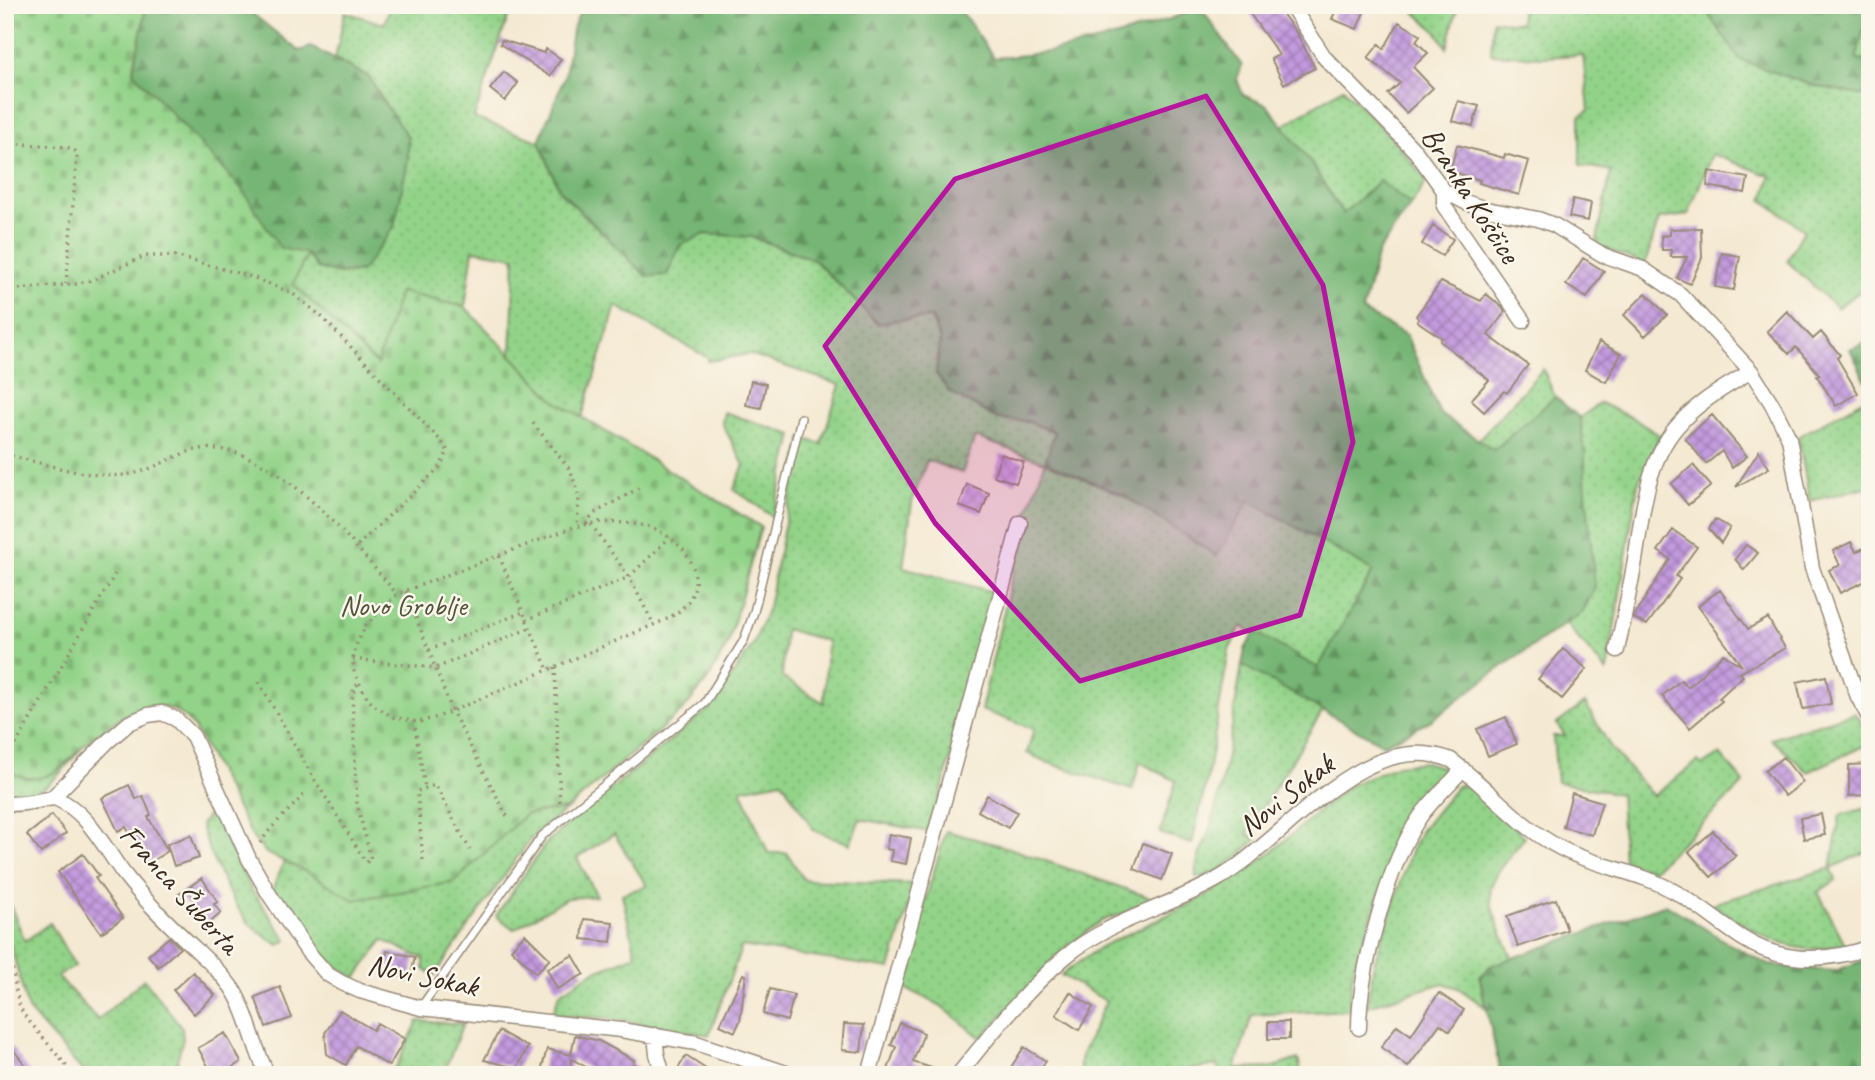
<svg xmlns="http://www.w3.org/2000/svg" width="1875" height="1080" font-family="Caveat,sans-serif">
	<defs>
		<pattern id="grass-dots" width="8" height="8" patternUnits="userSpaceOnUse" patternTransform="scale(1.75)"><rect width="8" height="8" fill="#93d389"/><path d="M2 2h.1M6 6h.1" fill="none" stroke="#80b576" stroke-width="1.8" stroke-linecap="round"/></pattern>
		<pattern id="forest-firs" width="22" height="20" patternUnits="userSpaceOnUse" patternTransform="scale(1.75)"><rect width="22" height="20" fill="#76b575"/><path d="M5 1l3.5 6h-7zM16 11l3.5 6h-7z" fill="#62935f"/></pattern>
		<pattern id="cemetery-stones" width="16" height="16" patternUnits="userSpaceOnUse" patternTransform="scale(1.75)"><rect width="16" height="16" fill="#93d389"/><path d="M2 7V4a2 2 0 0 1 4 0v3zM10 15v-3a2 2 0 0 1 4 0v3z" fill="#80b576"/></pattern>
		<pattern id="building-cross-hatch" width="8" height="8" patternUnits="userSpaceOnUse" patternTransform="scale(1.75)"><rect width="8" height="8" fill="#c29ade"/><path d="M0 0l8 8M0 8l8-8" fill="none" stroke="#9f7eb3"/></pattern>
	</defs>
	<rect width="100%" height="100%" fill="#fbf7ec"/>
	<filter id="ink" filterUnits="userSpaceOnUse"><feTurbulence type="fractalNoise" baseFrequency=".0143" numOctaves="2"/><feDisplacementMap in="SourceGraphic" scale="14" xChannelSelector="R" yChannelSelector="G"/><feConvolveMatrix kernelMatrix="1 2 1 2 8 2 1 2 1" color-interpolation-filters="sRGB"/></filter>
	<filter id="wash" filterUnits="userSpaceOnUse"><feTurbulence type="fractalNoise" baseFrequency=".00686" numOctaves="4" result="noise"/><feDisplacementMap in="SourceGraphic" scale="28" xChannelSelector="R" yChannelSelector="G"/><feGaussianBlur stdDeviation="1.57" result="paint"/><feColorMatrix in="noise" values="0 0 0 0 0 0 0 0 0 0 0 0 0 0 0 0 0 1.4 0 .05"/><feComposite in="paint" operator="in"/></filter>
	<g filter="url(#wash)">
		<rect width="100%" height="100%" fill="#f4e9d2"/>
		<path fill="url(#grass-dots)" stroke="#677e54" stroke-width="2" fill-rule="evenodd" d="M391,5H422L438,8L440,5H512L474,118L539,141L560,192L646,275H667L680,245L705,234L752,237L815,261L878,324L898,320L931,318L940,340L936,373L998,419L1026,421L1055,432L1046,462L1123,495L1217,555L1249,500L1373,571L1318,668L1241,626L1229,650L1207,779L1192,844L1160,833L1176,781L1140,762L1132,790L1049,763L1027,753L1034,729L981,710L1025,520L1045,462L975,437L962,473L927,460L912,502L903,567L993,592L931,832L860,819L850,844L814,830L782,781L741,789L768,853H787L804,880L915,884L890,969L742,946L709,1035L607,1018L552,1015L560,993L591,973L636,955L622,894L647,886L614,834L577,858L597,896L567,898L514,929L496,916L546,843L556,834L711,707L754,643L768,607L802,438L821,444L840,385L750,354L708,361V358L616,306L582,417L554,400L511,355L515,257L473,250L465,307L399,292L378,365L292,284L307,254L317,268L339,274L362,271L394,227L383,101L369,77L335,59L345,12L384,24ZM785,629L827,641L824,703L782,677Z
			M1407,5H1458L1447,48L1436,31Z
			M1522,5H1568L1583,12L1596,5H1702L1740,60L1811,85L1870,97V284L1837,308L1787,261L1804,230L1763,200L1771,176L1712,154L1688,215L1659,219L1645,264L1596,245L1611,171L1580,165V116L1589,110L1583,55L1542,57L1491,54L1493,20L1520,23Z
			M1870,5V63L1856,59Z
			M1343,88L1398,145L1427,181L1411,205L1379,181L1343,214L1307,157L1283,126Z
			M1543,369L1555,397L1494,450L1478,440Z
			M1870,396V486L1810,501L1798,437Z
			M1600,403L1634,419L1661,436L1638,483L1607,672L1566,624L1583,612L1585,453L1580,418Z
			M724,412L793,435L773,517L734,489L744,465L722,423Z
			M1242,665L1323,710L1247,834L1257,839C1239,854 1220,878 1196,877C1194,859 1207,842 1211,825C1226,773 1233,718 1242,665Z
			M1585,703L1611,748L1653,796L1698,761L1702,765L1720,754L1744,783L1653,870L1624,861L1620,794L1557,782L1553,736H1565L1557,724Z
			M1854,713L1870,732V743L1808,772L1771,739Z
			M81,749C58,775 44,801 5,794V769C38,790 56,771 81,749Z
			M1425,762L1445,768L1407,824L1390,863L1353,970L1349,1010L1252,1015L1235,1069L1271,1068L1298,1059L1302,1075H1219L1217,1065L1159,1075H1080V1059L1106,1001L1061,975L1102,946L1197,901L1262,860L1348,786L1397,765Z
			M1458,785C1478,784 1510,823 1525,837C1514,852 1495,870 1491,888C1487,906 1506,941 1512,958L1490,966L1480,977L1485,1007L1458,988L1443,983L1367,1006L1374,963L1410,854L1421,830Z
			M1870,807V850L1831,868L1836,880L1818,892L1845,944C1833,946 1819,950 1807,949C1770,945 1742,923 1712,904L1831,868L1840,815Z
			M567,809L540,829L526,845L434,976L424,969V959L383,940L356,978C317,958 297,926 272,891L284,861L309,873L454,882L526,813Z
			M211,811L251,889L287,940L279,945C267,937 253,930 245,918C231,901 205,846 201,824Z
			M946,831L1009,848L1160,901L1101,921L1064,949L981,1038L940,1005L900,986Z
			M5,893L25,941L50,923L75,966L57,976L98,1020L144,979L182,1028L183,1039L177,1061L183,1075H86L28,1010L11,946L5,934Z
			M418,1021L463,1024L443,1075H389L397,1065Z"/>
		<path fill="url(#forest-firs)" stroke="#58704a" stroke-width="2" d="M139,5H250L254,15L299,51L311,47L369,77L383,101L408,137V160L394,227L362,271L339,274L317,268L307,254L280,249L241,188L133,72L145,12Z
			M583,5H957L994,58C1071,53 1129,34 1201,8L1242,66L1237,79L1243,95L1267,105L1307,157L1343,214L1379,181L1411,205L1378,252L1362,311L1406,335L1440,414L1494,450L1555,397L1580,418L1585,453V480L1595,587L1583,612L1496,671L1430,721L1384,745L1242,665L1245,649L1255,632L1318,668L1373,571L1249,500L1217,556L1123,495L1045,462L1055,432L1026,421L998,419L949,392L936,373L940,340L931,318L898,320L878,324L815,260L752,237L705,234L680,245L667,275L646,276L560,191L539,141L565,76L572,31Z
			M1702,5H1870L1856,59L1870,63V97L1811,85L1740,60Z
			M1870,341V389L1850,349Z
			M1666,904L1731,945L1769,965L1835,971L1870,958V1075H1501L1480,978L1490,966Z"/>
		<path fill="url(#cemetery-stones)" stroke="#677e54" stroke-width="2" d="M5,5H139L145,12L133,72L241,188L280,248L307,254L293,284L377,365L400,292L465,307L554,400L761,527L728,643L709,678L684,709L567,809L526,814L454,882L354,900L309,873L266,853L253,838L195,729C159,680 114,720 80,749C71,757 62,770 51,774C35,782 19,778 5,769Z"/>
		<g id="blocks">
			<path fill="url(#building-cross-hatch)" d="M1257,5H1276L1296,32L1315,68L1284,84L1271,59L1279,55L1248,11Z
				M1338,5H1367L1357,29L1332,19Z
				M1399,22L1420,35L1416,41L1428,53L1413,67L1433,88L1406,113L1388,94L1400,83L1368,58L1379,44L1384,49Z
				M502,40L544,53L546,49L561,59L550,76L500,44Z
				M504,72L518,83L505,101L490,89Z
				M1458,101L1479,106L1473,126L1452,121Z
				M1457,145L1504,158L1505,154L1529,161L1519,195L1479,183L1480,180L1450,171Z
				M1709,171L1748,178L1745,193L1707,186Z
				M1573,199L1591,203L1588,221L1569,217Z
				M1433,226L1453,239L1442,256L1422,244Z
				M1701,228L1702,258L1690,284L1677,278L1687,257H1671V250H1662L1661,236L1670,235V229Z
				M1722,253L1740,256L1734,290L1715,287Z
				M1583,258L1604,271L1587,298L1566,285Z
				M1441,282L1481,301L1486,294L1500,305L1505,312L1488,335L1528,365L1507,393L1504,391L1484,412L1471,400L1489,380L1440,341L1442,338L1417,321L1419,319L1416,316Z
				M1646,293L1667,315L1645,336L1624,315Z
				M1787,311L1813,339L1821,332L1840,355L1837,358L1858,393L1836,406L1817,376L1820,375L1796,347L1789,354L1767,331Z
				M1599,342L1621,354L1606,382L1585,370Z
				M751,381L766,384L761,408L746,405Z
				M1712,415L1747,456L1732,468L1722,451L1706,464L1685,438Z
				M1759,451L1769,468L1736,487Z
				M1001,454L1024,462L1016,483L994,476Z
				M1693,465L1711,486L1688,505L1671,484Z
				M967,484L989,493L981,514L959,506Z
				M1715,519L1730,528L1721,543L1709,529Z
				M1673,530L1697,547L1676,576L1680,579L1647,625L1634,618V616L1670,559L1658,551Z
				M1851,542L1856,552L1870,545V579L1840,593L1829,570L1840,565L1833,551Z
				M1746,545L1758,553L1744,570L1735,559Z
				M1720,590L1748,629L1768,618L1785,648L1740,673L1743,676L1719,698L1722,701L1690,728L1662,696L1681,680L1688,687L1723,654L1742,666L1698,606Z
				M1563,649L1587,669L1562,699L1538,679Z
				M1826,676L1831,704L1803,709L1797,682Z
				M1506,717L1517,744L1488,756L1477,729Z
				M1783,757L1803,782L1785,796L1765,771Z
				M1870,764V795L1849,796V765Z
				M129,785L136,799L143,796L151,815L148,817L168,851L147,864L126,827L118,831L102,798Z
				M1572,793L1602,802L1592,835L1563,827Z
				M987,795L1017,812L1008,828L978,811Z
				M1821,814L1825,835L1804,839L1800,818Z
				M52,815L66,833L41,853L27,835Z
				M1713,831L1736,856L1711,877L1689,852Z
				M889,834L911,838L906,864L890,861L892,850L886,849Z
				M191,835L199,858L174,866L167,844Z
				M1143,843L1172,854L1162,880L1134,869Z
				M83,854L99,876L95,878L123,918L101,933L58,872Z
				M202,878L218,902L214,904L221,913L206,926L199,915L196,917L179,894Z
				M1556,899L1567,930L1518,947L1507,916Z
				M584,919L613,922L611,942L582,939Z
				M525,934L550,959L536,973L511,949Z
				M169,937L180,948L158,967L148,955Z
				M387,951L415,957L410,979L383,973Z
				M573,955L584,974L557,989L547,969Z
				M193,972L215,995L194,1014L173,990Z
				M743,974L746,975L740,1021L735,1032L720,1025Z
				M280,987L292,1018L266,1027L255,997Z
				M770,989L794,995L787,1021L763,1014Z
				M1070,992L1093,1007L1079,1030L1056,1015Z
				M1439,993L1464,1010L1450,1031L1440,1024L1408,1067L1381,1047L1397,1025L1411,1035Z
				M340,1010L373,1030L377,1023L405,1039L389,1066L356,1046L346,1065L327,1054L325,1033Z
				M1268,1022H1289V1039H1268Z
				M900,1023L924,1033L913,1062L944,1072L943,1075H886L896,1047L891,1045Z
				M844,1024L864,1025L861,1052L842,1050Z
				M499,1031L528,1047L517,1068L484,1060Z
				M225,1033L241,1062L219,1075H213L198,1048Z
				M575,1035L599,1041L634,1060L633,1063L647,1075H600L572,1059L568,1075H540L547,1049L571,1055Z
				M5,1039L33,1075H5Z
				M1024,1047L1046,1061L1037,1075H1006Z
				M686,1056L715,1075H674Z"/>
		</g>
	</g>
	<g filter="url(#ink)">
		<use href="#blocks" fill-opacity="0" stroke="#988a78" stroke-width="2"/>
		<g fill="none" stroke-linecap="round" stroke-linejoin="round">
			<g stroke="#988a78" stroke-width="10">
				<path id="lane" d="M421,1007L542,836L705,703L744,640L754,612L801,418"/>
			</g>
			<g stroke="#988a78" stroke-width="17">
				<path id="street" d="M1291,5L1325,58L1416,152L1444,191L1465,202L1486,209L1538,219L1554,225L1603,255L1643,269L1681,295L1751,371L1772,404L1789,438L1812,568L1858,697L1870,719
					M1444,191V206L1523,321
					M1617,650C1623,622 1629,594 1634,566C1643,516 1644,460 1682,421C1701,400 1728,386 1751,371
					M53,797L107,742L129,723L148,715L162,713L176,719L193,736L249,859L269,894L308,952L327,974L342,983L360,991L421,1008L621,1030L696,1043L792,1075
					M5,803C22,807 50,796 57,799C88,812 105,849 124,874C144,900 167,922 190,944C206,959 222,973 234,991C250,1017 253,1048 268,1075
					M1359,1028C1359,973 1388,863 1420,817C1432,800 1449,785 1463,769
					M655,1035L657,1054L663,1075
					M869,1075L1020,523
					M958,1075C991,1034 1025,991 1065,957C1109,920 1167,908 1216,880C1283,843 1364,725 1451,760C1486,786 1515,822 1553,844C1592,867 1638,870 1677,893C1700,906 1720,924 1742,938C1782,964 1827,962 1870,947"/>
			</g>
			<path stroke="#988a78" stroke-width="3.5" stroke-dasharray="2 5" stroke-linecap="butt" d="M5,143L67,147L75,151L77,156L66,284
				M5,290L77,284L94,279L145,256H175L252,277L292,293L321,316L441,441L448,451L440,467L356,547
				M533,423L571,471L579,497L577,527
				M5,454C43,463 93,481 131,474C156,470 177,452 201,449C275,441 354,545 397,594
				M599,522C616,523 633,522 649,527C694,543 717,592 667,619L438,717L418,722L393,717L372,704L364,693L354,671L353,659L355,647L366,625L397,594L574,527Z
				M586,524L593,514L641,487
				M591,524L629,577L654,625
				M499,556L548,670
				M406,591L452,711L508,818
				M526,620L629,577L670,537
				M429,650L523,612
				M353,659L436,668L530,628
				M555,667L560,805
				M259,682L313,777L366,862L371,860L370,855L357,804L352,694L358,683
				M414,721L425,788
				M5,763L115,574
				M260,843L271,828L305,794
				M423,860L417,791L435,785L470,850
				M5,942C16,965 12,993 24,1015L74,1075"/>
			<use href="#lane" stroke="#fff" stroke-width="7"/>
			<use href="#street" stroke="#fff" stroke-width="14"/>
		</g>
	</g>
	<path fill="#b5179e" fill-opacity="0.2" stroke="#b5179e" stroke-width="5" stroke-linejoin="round" d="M1206,96L1323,285L1353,442L1300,615L1080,681L935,523L825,346L955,179Z"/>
	<g text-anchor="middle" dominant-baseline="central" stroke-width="5" stroke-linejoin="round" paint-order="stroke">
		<g font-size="30" fill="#3b2a1e" stroke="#fbf7ec">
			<text transform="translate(1471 195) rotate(57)">Branka Koščice</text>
			<text transform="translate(1286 795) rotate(-38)">Novi Sokak</text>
			<text transform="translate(180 889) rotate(48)">Franca Šuberta</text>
			<text transform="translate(423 975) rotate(12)">Novi Sokak</text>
		</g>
		<g font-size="30" fill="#515439" stroke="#fbf7ec">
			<text x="403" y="605">Novo Groblje</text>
		</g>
	</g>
	<rect width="1875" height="1080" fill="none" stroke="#fbf7ec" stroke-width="28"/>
</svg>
